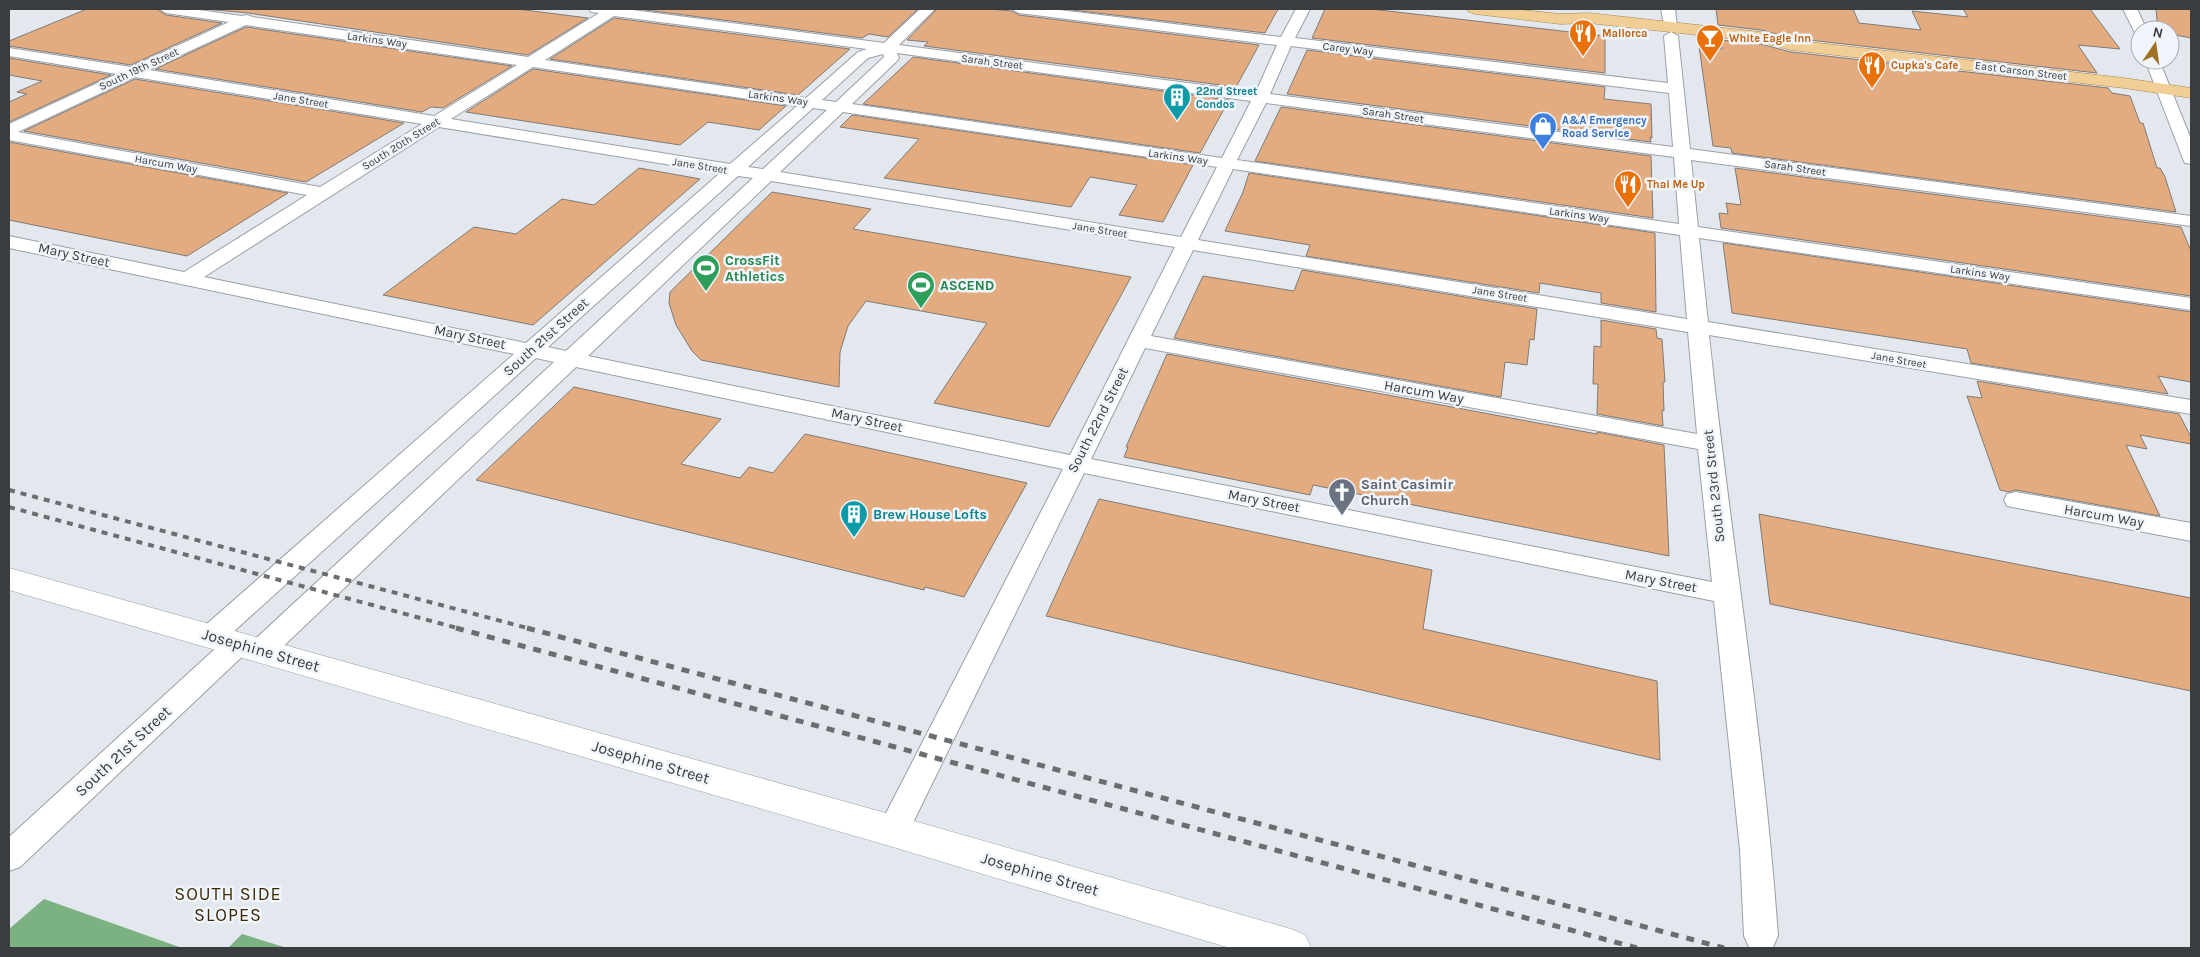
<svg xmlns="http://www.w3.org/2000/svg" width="2200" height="957" font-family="Karla,sans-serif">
	<rect width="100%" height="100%" fill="#e2e8ee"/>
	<path fill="#7cb182" d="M44,899L182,948H9V929Z
		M242,934L287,948H228Z"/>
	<path fill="#e3ac80" stroke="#817a76" d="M87,9H157L166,15L222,23L131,65L9,46V41Z
		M204,9H517L588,18L528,55L248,13Z
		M638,9H918L888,37L869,34L862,38Z
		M937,9H989L1012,11L1019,15L1259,45L1236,87L924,46L928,42L907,40Z
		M1064,9H1278L1265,33Z
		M1325,9H1371L1605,36V73L1312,38Z
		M1716,9H1853L1859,23L1921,30L1912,11L1968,17L1963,9H2090L2120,49L2078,45L2097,73L1792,38L1761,30L1718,25Z
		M2156,9H2191V38L2170,34V30H2158Z
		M614,18L850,49L798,95L550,59Z
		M246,27L512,66L443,108L431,107L422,112L155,69Z
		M1721,40L1760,44L1791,52L2108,88L2112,93L2130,96L2140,123H2143L2157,168H2160L2165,177L2176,212L1732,153L1731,148L1713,146L1699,46L1722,49Z
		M1307,50L1605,87L1604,99L1651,104L1652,138L1650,137L1651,142L1287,94Z
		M913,57L1229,100L1200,153L863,104Z
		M9,58L111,75L9,122V102L27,94L17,92L42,81L9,75Z
		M533,69L786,106L759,130L708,122L680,145L466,112Z
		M135,79L404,123L306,182L24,131Z
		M1281,107L1651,156L1653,218L1255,161Z
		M852,115L1193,165L1163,222L1119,215L1137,185L1090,177L1071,207L884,178L919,139L840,127Z
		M9,142L288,193L187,256L9,220Z
		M639,168L700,179L533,325L383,295L474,227L516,234L562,199L594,205Z
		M1735,168L2181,227L2191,251V296L1721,228L1719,213L1728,214L1726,203L1741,205Z
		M1249,173L1655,233L1656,312L1601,303V293L1540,283L1539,293L1306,256L1310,245L1225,231L1243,192Z
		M772,192L871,209L853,229L1131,277L1049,427L934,403L987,323L866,301L848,326L840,352L839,387L701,360L692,351L676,325L669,303L670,292Z
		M1723,243L2191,312V382L2158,376L2168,394L1971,363L1967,349L1732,313Z
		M1302,270L1537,309L1534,340L1530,339L1527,365L1505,362L1501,397L1174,338L1203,276L1294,291Z
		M1601,320L1656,329L1657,338L1662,339L1665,382H1663L1664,411L1662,410L1663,426L1597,414L1598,384H1593L1594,346L1601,347Z
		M1167,354L1597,434V432L1664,445L1669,556L1313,485L1310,495L1124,457L1128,447H1126Z
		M1977,381L2179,414L2191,437V444L2140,435L2147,449L2126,445L2160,516L2016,490L2008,492L2000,490L1967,396L1982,398Z
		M574,387L721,419L681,464L740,478L749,467L773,473L805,434L1027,483L964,597L925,587L924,590L476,480Z
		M1099,499L1432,570L1423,629L1657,681L1660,760L1046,616Z
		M1759,514L2191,598V691L1770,604Z"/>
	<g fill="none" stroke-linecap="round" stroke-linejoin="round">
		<g stroke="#9aa0a6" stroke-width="2">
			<path id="minor" d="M159,9H192L242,16L247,15L253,17L528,57L599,13L591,12L589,9H625L884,43L920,9H935L899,45L1256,92L1277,45L1019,13L1012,9H1051L1281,37L1296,9H1310L1295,38L1668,83L1664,36L1671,32L1678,36L1690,149L2191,216V226L1691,160L1698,227L2191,298V310L1699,238L1708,322L2191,400V414L1709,335C1730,535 1764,735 1778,936L1773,947L1770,948L1749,947L1744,936L1740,850L1714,601L1084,473L904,841L893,845L882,841L877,831L882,821L1063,469L576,367L271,658L261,661L251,658L248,651L20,867L9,871V837L228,637L238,633L248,637L251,643L554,362L536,358L221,643L211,646L201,643L197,636L201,629L514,354L9,248V236L184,272L307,195L9,140V124L117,74L9,56V48L131,67L229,22L166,13ZM614,16L867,49L858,52L806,98L545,60ZM246,25L517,65L434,116L149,70ZM1291,46L1669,93L1673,147L1270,94ZM897,53L1251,101L1222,158L852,104L897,61L899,58ZM883,54L884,57L836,102L822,100L868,58ZM533,67L797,106L730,164L451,119ZM135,77L422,124L320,187L18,132ZM1266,103L1674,157L1679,224L1237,160ZM813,108L827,110L763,169L748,167ZM843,112L1217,167L1181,237L780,172ZM439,127L720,173L526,343L204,277ZM1233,169L1680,235L1687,319L1198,240ZM738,176L753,178L566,351L548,347ZM771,181L1175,247L1070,455L588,356ZM1193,250L1688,332L1697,434L1151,336ZM1145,348L1698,449L1712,582L1091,459Z
				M1661,9H1675L1677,27L1675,30H1665Z
				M2123,9H2137L2147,30H2140V34L2135,33Z
				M2145,60H2159L2191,139V164L2185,163L2183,159Z
				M2016,492L2191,523V541L2007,506L2004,500L2007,494Z"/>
		</g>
		<g stroke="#9aa0a6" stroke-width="1">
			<path id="tertiary" d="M9,568L893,815L1291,929L1305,935L1311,948H1230L893,847L9,590Z"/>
		</g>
		<g stroke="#ab864a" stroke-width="1">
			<path id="primary" d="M1467,9H1513L1560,14L1589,13L1761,32L1792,40L2124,78L2191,88V98L2124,88L1791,50L1760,42L1589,23L1560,24L1475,14L1469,12Z"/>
		</g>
		<use href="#minor" fill="#fff" fill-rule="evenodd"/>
		<use href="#tertiary" fill="#fff" fill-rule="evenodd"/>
		<use href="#primary" fill="#f1ce96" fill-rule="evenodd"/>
		<path stroke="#6a6e71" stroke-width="4" stroke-dasharray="6 6" stroke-linecap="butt" d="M9,490L531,629
			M9,507L461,629"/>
		<path stroke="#6a6e71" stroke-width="5" stroke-dasharray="8 8" stroke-linecap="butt" d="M456,628L1637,948
			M527,628L1724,948"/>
	</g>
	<defs>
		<g id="restaurant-pin" transform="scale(1.4375)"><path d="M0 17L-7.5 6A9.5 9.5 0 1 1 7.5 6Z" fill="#e8710a" stroke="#eff5fb"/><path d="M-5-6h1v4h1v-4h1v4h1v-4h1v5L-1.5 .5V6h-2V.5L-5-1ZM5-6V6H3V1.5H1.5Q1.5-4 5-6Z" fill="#fff"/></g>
		<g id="bar-pin" transform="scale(1.4375)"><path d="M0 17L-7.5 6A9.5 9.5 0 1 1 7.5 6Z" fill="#e8710a" stroke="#eff5fb"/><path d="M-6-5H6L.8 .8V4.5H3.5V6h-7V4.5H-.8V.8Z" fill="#fff"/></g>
		<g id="building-pin" transform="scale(1.4375)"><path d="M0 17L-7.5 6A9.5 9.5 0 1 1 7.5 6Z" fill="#0f9aa8" stroke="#eff5fb"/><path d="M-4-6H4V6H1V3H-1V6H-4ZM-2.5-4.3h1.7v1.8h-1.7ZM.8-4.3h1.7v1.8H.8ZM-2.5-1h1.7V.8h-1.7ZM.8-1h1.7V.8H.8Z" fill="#fff"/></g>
		<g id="shop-pin" transform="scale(1.4375)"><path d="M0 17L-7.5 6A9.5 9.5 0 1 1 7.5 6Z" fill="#3f7fe0" stroke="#eff5fb"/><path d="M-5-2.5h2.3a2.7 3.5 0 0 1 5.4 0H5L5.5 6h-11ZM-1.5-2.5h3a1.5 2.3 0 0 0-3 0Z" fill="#fff"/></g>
		<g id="stadium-pin" transform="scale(1.4375)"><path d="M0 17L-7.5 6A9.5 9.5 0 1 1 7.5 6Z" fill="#2e9e5b" stroke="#eff5fb"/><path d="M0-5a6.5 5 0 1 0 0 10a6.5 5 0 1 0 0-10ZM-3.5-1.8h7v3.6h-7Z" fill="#fff"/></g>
		<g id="church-pin" transform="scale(1.4375)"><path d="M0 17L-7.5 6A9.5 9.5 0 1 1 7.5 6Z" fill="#6b7280" stroke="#eff5fb"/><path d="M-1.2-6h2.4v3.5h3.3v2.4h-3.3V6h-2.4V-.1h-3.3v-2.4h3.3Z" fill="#fff"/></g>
	</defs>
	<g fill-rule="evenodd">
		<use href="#restaurant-pin" x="1583" y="33"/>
		<use href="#bar-pin" x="1710" y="38"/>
		<use href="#restaurant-pin" x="1872" y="65"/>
		<use href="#building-pin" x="1177" y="97"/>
		<use href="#shop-pin" x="1543" y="126"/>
		<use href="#restaurant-pin" x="1628" y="184"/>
		<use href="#stadium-pin" x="706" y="268"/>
		<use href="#stadium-pin" x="921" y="285"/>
		<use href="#church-pin" x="1342" y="492"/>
		<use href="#building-pin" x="854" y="514"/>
	</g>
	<g text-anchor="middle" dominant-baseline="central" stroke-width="5" stroke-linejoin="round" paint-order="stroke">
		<g font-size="11" font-weight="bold" fill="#c56008" stroke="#eff5fb" text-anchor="start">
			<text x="1602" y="33">Mallorca</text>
			<text x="1729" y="38">White Eagle Inn</text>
			<text x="1891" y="65">Cupka's Cafe</text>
			<text x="1647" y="184">Thai Me Up</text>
		</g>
		<g font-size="11" fill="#3a3d3f" stroke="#eff5fb">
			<text transform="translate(377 40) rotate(8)">Larkins Way</text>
			<text transform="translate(1348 49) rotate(7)">Carey Way</text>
			<text transform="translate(992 62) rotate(7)">Sarah Street</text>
			<text transform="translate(139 69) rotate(-25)">South 19th Street</text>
			<text transform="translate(2021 71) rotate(7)">East Carson Street</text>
			<text transform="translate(778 98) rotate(8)">Larkins Way</text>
			<text transform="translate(301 100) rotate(9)">Jane Street</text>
			<text transform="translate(1393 115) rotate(8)">Sarah Street</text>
			<text transform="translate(401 144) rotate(-32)">South 20th Street</text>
			<text transform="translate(1178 157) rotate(8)">Larkins Way</text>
			<text transform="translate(166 164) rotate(10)">Harcum Way</text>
			<text transform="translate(700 166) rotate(9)">Jane Street</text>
			<text transform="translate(1795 168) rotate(8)">Sarah Street</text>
			<text transform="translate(1579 215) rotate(8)">Larkins Way</text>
			<text transform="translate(1100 230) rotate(9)">Jane Street</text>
			<text transform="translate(1980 273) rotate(8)">Larkins Way</text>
			<text transform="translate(1500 294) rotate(9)">Jane Street</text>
			<text transform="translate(1899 360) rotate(10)">Jane Street</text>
		</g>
		<g font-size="11" font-weight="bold" fill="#0d838f" stroke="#eff5fb" text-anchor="start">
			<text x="1196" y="91">22nd Street<tspan x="1196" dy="13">Condos</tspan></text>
		</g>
		<g font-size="11" font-weight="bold" fill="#366cbe" stroke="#eff5fb" text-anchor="start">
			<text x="1562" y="120">A&amp;A Emergency<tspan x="1562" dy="13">Road Service</tspan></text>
		</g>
		<g font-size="14" fill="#3a3d3f" stroke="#eff5fb">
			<text transform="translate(74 255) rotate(12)">Mary Street</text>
			<text transform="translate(470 337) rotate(12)">Mary Street</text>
			<text transform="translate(546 337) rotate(-42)">South 21st Street</text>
			<text transform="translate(1424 392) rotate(10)">Harcum Way</text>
			<text transform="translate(867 420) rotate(12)">Mary Street</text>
			<text transform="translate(1098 420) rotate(-63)">South 22nd Street</text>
			<text transform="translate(1714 486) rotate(-96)">South 23rd Street</text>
			<text transform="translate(1264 501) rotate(11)">Mary Street</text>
			<text transform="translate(2104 516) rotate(10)">Harcum Way</text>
			<text transform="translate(1661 581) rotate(11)">Mary Street</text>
		</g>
		<g font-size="14" font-weight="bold" fill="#27864d" stroke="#eff5fb" text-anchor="start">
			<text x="725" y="260">CrossFit<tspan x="725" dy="16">Athletics</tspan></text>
			<text x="940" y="285">ASCEND</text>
		</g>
		<g font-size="14" font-weight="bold" fill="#5b616d" stroke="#eff5fb" text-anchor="start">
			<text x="1361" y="484">Saint Casimir<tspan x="1361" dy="16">Church</tspan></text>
		</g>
		<g font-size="14" font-weight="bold" fill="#0d838f" stroke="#eff5fb" text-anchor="start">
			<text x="873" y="514">Brew House Lofts</text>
		</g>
		<g font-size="16" fill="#3a3d3f" stroke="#eff5fb">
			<text transform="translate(261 650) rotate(16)">Josephine Street</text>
			<text transform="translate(123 751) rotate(-43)">South 21st Street</text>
			<text transform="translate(651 762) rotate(16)">Josephine Street</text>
			<text transform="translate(1040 874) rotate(16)">Josephine Street</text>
		</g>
		<g font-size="18" letter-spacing="1" fill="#3d2701" stroke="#eff5fb">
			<text x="228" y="894">SOUTH SIDE<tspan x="228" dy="21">SLOPES</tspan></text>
		</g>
	</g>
	<rect width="2200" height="957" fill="none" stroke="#3a3d3f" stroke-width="20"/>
	<g transform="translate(2155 45) rotate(13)"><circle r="24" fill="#eff5fb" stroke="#a7abb0"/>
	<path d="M0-4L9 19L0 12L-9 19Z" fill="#a07224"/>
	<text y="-8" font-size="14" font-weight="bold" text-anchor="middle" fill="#3a3d3f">N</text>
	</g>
</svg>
